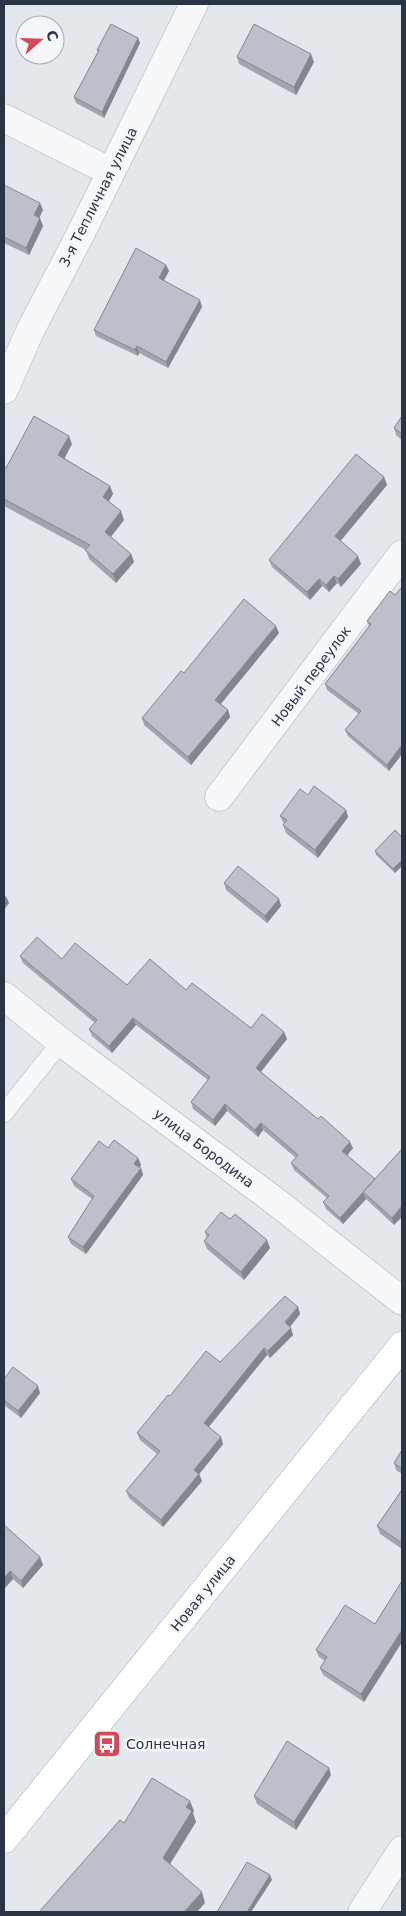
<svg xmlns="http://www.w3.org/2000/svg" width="406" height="1916" font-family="'DejaVu Sans',sans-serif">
	<rect width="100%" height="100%" fill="#e4e7ec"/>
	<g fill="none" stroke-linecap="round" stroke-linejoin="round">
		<g stroke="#a9aeb7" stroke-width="19">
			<path id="service" d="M4,1113L61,1042"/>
		</g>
		<g stroke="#a9aeb7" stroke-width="29">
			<path id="minor" d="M4,118L111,172
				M4,390L30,331L82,231L194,4
				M219,797L402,554
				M4,996L61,1042L275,1201L402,1301
				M362,1912L402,1850"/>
		</g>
		<g stroke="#a9aeb7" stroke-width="29">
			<path id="secondary" d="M4,1839L402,1346"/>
		</g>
		<use href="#service" stroke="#f7f8fa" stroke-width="18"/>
		<use href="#minor" stroke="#f7f8fa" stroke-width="28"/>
		<use href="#secondary" stroke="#fff" stroke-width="28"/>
	</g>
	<path fill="#a1a5ae" d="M138,38L140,43L104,118L76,103L74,97L98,52L97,50Z
		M237,57L314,62L296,95L239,64Z
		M4,185L43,210L39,218L43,226L29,255L4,243Z
		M166,265L169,271L164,280L202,307L168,368L139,353L138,356L96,336L94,330Z
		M402,416V440L396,435L394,428Z
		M72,444L64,458L110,486L113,494L108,502L124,520L111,537L131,554L134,562L116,583L89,559L86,550L4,506V467L6,468Z
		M384,477L387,485L340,541L361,564L341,587L337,583L329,592L322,586L310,600L272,567L269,560Z
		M402,587V754L389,771L348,736L345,730L359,714L327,690L325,684L369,626L367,621L395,595Z
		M279,633L221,704L228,710L230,717L191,765L144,725L142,718L184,673Z
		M308,795L346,810L348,817L318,858L286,833L283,825L284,824L280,816Z
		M402,837L395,873L376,855L375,851Z
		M224,883L279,899L281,906L267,923L226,890Z
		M20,956L62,959L127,985L186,990L251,1028L284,1032L287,1039L261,1072L353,1148L347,1155L375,1179L402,1149L394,1225L366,1199L343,1224L326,1209L323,1202L327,1198L294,1170L291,1163L296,1158L263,1130L258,1137L227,1111L215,1126L193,1109L191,1102L208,1080L136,1025L112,1053L92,1036L89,1029L95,1023L23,963Z
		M108,1148L138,1158L141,1165L139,1167L141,1168L143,1175L86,1254L71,1244L68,1237L92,1199L74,1186L71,1179Z
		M230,1219L270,1248L244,1280L207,1249L204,1241L207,1238L205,1232Z
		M298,1307L300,1314L290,1327L293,1335L270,1358L267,1355L209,1427L223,1444L199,1474L202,1481L163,1527L129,1498L126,1491L157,1454L140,1440L137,1433L220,1362Z
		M4,1379L40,1393L21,1418L4,1405Z
		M402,1450V1474L396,1470L394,1463Z
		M402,1489V1549L380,1534L377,1526Z
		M4,1525L40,1557L43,1565L23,1588L13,1579L4,1589Z
		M402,1581V1642L364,1702L323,1675L320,1668L325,1661L319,1657L316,1650L375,1624Z
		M331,1775L296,1830L257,1804L254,1796Z"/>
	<path fill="#83868d" d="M138,38L140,43L104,118L102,112Z
		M311,54L314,62L296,95L294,87Z
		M40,203L43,210L37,222L34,215Z
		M40,218L43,226L29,255L26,248Z
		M166,265L169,271L162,284L159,278Z
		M200,300L202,307L168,368L166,362Z
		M137,346L139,353L138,356L135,350Z
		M69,436L72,444L62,463L58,455Z
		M384,477L387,485L338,544L335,536Z
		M110,486L113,494L106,506L103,497Z
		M121,511L124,520L108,540L105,532Z
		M131,554L134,562L116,583L113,574Z
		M358,556L361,564L341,587L338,579Z
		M334,576L337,583L329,592L326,585Z
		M319,579L322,586L310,600L307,592Z
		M276,626L279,633L218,707L215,700Z
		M228,710L230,717L191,765L188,757Z
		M402,745V754L389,771L387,765Z
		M346,810L348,817L318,858L315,850Z
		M402,860V866L395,873L393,869Z
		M6,896L9,903L4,910V899Z
		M279,899L281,906L267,923L265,916Z
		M133,1018L136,1025L112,1053L109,1046Z
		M284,1032L287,1039L258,1075L256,1068Z
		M225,1104L227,1111L215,1126L213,1120Z
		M261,1123L263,1130L258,1137L255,1130Z
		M350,1142L353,1148L345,1158L342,1151Z
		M138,1158L141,1165L137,1171L134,1164Z
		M141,1168L143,1175L86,1254L83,1247Z
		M363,1192L366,1199L343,1224L340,1218Z
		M402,1206V1217L394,1225L392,1218Z
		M267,1240L270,1248L244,1280L241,1272Z
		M298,1307L300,1314L288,1329L285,1322Z
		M291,1328L293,1335L270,1358L268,1351Z
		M264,1348L267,1355L206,1430L204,1423Z
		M38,1386L40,1393L21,1418L18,1411Z
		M221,1437L223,1444L197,1477L194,1470Z
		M199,1474L202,1481L163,1527L161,1520Z
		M40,1557L43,1565L23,1588L21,1581Z
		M10,1571L13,1579L4,1589V1578Z
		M402,1630V1642L364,1702L361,1694Z
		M329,1768L331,1775L296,1830L294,1822Z
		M190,1801L194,1811L193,1813L196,1822L167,1869L163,1858L186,1807Z
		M270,1875L272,1880L251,1912H247Z
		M202,1892L205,1903L197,1912H184Z"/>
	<path fill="#bbc0ca" stroke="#83868d" d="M111,24L138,38L102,112L74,97L99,50H97Z
		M254,24L311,54L294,87L237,57Z
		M4,185L40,203L34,215L40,218L26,248L4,237Z
		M136,248L166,265L159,278L200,300L166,362L137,346L135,350L94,330Z
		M34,416L69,436L58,455L110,486L103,497L121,511L105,532L131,554L113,574L85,550L90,545L4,499V467L6,468Z
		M402,416V434L394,428Z
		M356,454L384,477L335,536L358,556L338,579L334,576L326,585L319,579L307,592L269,560Z
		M402,587V745L387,765L345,730L361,711L325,684L371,624L367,621L390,591L395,595Z
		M244,599L276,626L215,700L228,710L188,757L142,718L181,671L184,673Z
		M314,786L346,810L315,850L283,825L287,820L280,816L300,789L308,795Z
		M395,830L402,837V860L393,869L375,851Z
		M238,866L279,899L265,916L224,883Z
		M37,937L62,959L75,943L127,985L150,959L186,990L192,983L251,1028L262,1014L284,1032L256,1068L318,1119L321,1116L350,1142L342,1151L375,1179L340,1218L323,1202L329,1196L291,1163L298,1155L261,1123L255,1130L225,1104L213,1120L191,1102L210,1077L133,1018L109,1046L89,1029L97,1020L20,956Z
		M114,1140L138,1158L134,1164L141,1168L83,1247L68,1237L94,1196L71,1179L99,1141L108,1148Z
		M402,1149V1206L392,1218L363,1192Z
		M221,1212L230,1219L235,1214L267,1240L241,1272L204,1241L209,1235L205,1232Z
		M285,1296L298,1307L285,1322L291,1328L268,1351L264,1348L204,1423L221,1437L194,1470L199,1474L161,1520L126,1491L160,1451L137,1433L168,1395L170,1396L206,1351L220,1362Z
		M13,1367L38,1386L18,1411L4,1400V1379Z
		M402,1450V1469L394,1463Z
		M402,1490V1543L377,1526Z
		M4,1525L40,1557L21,1581L10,1571L4,1578Z
		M402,1581V1630L361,1694L320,1668L327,1657L316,1650L345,1605L375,1624Z
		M287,1741L329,1768L294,1822L254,1796Z
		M152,1778L190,1801L186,1807L192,1811L163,1858L202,1892L184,1912H39L120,1820L124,1823Z
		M247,1862L270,1875L247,1912H217Z"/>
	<defs>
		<g id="bus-square" transform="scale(1.4375)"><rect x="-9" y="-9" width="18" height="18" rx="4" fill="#d1495b" stroke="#f4f6f9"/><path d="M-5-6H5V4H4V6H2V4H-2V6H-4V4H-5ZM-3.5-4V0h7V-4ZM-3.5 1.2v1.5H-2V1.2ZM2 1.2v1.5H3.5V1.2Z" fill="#fff"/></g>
	</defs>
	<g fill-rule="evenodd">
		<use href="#bus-square" x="107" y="1744"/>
	</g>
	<g text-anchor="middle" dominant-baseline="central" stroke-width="5" stroke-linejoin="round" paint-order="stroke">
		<g font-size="14" fill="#2b3445" stroke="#f4f6f9">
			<text transform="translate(98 197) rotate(-63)">3-я Тепличная улица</text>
			<text transform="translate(311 676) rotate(-53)">Новый переулок</text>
			<text transform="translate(204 1148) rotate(37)">улица Бородина</text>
			<text transform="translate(203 1593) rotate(-51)">Новая улица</text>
		</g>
		<g font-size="14" fill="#2b3445" stroke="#f4f6f9" text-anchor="start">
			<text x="126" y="1744">Солнечная</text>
		</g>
	</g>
	<rect width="406" height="1916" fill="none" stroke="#2b3445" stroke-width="10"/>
	<g transform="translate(40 40) rotate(70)"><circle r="24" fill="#f4f6f9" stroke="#a4a8b1"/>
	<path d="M0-4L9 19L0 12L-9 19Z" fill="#d1495b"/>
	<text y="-8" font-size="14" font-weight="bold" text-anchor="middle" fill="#2b3445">С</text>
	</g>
</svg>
